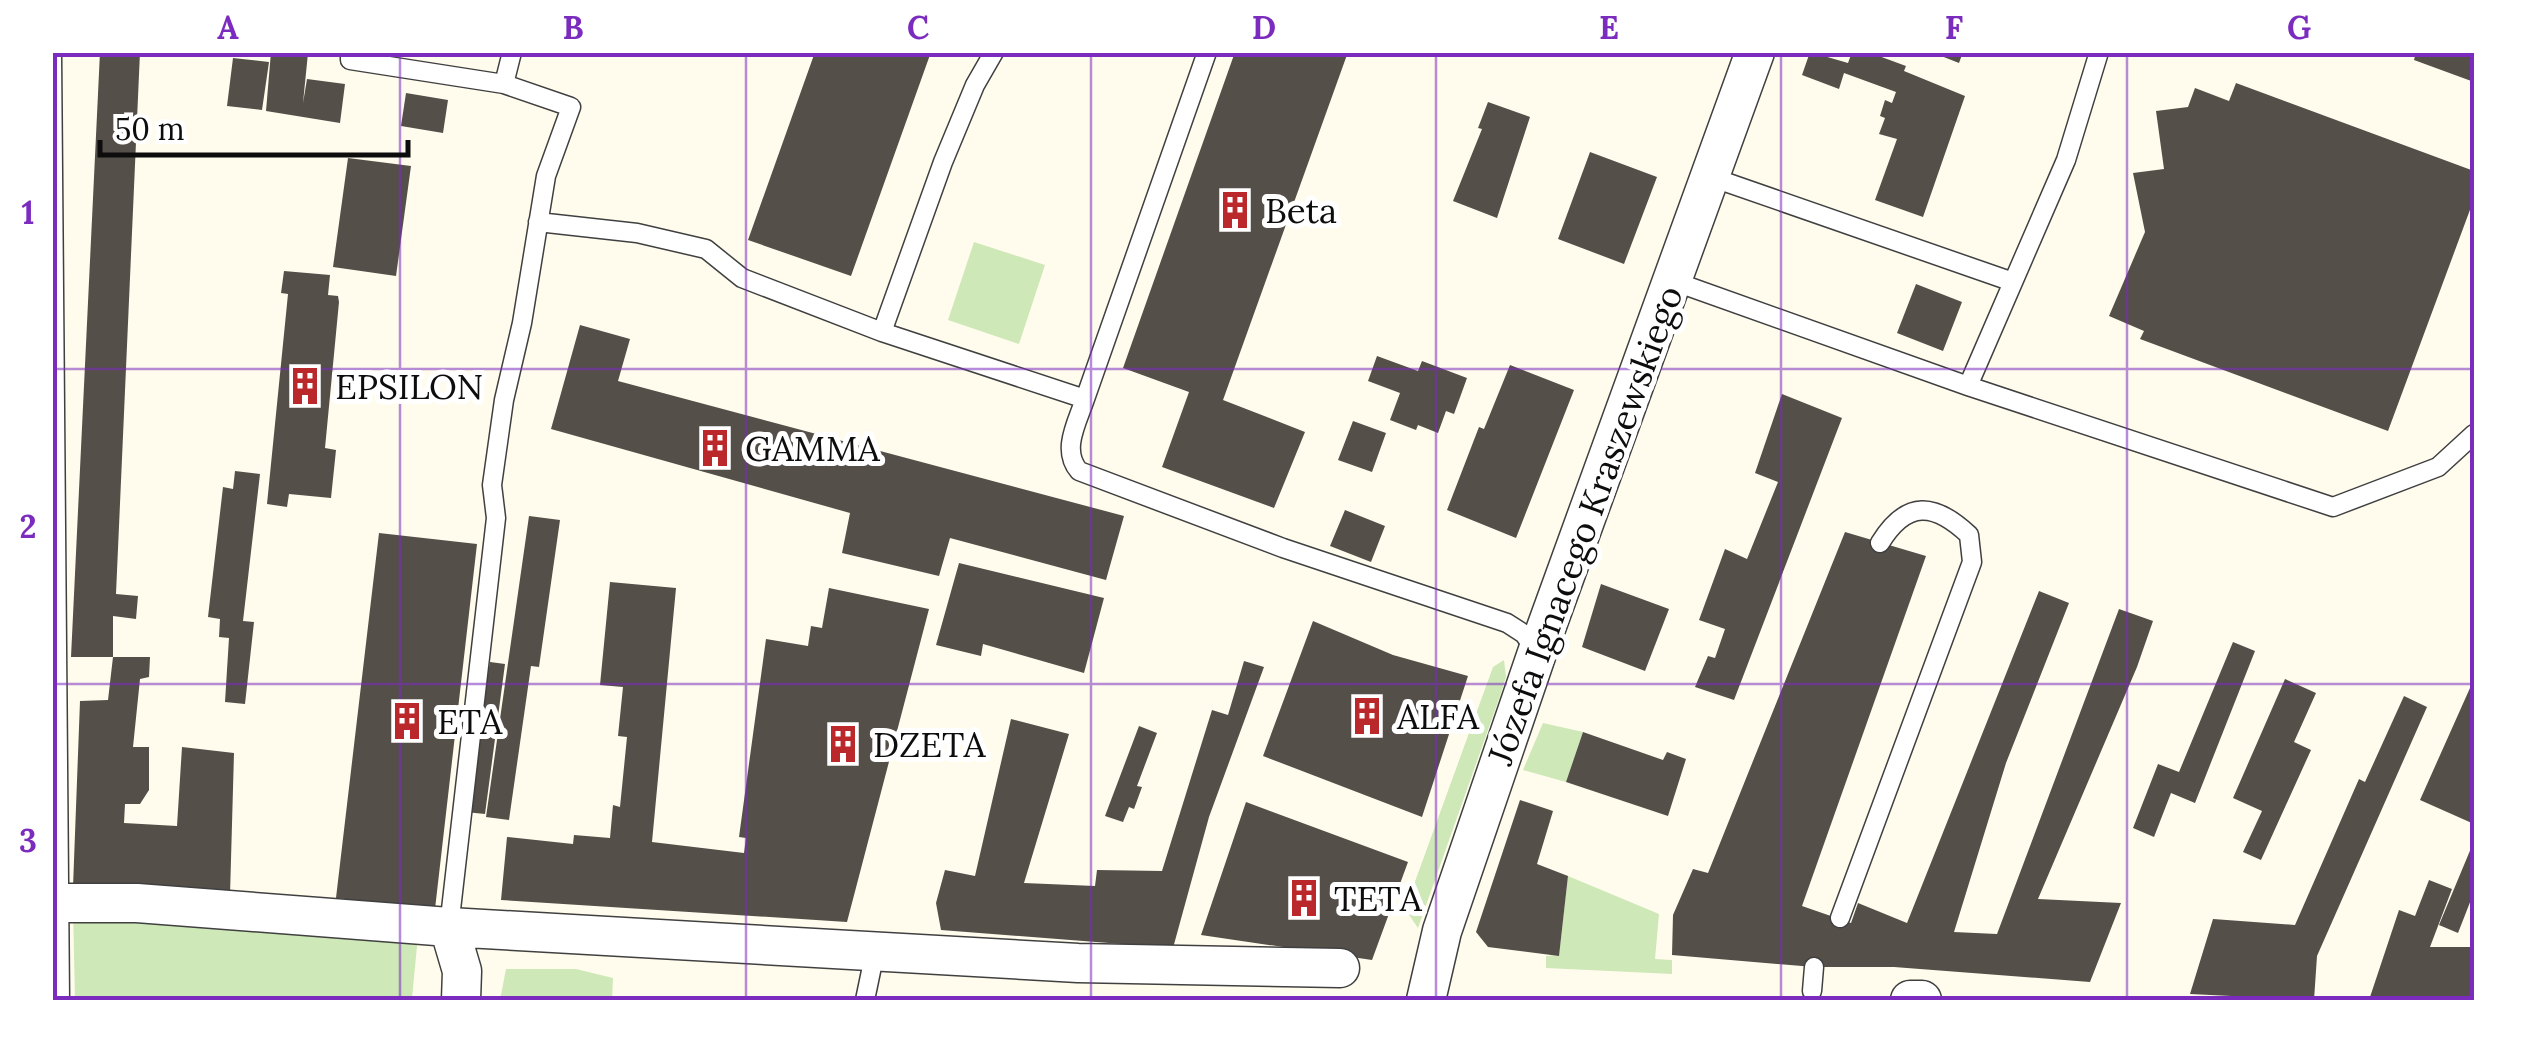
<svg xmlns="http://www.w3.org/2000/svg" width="2527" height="1053" font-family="Lora,serif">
	<rect width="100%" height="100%" fill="#fffced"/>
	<path fill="#cfe8b8" d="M974,242L1045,265L1019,344L948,320Z
		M1504,660L1506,677L1500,696L1418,928L1405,909L1493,667Z
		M1543,723L1583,732L1566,782L1523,770Z
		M1568,876L1659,914L1655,959L1672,960V974L1546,968V956L1559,955Z
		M73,908L418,936L412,998L75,1000Z
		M506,969H576L613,978L612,1000H500Z"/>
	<path fill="#554f4a" d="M100,52H140L116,594L138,596L136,619L113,616V657H150L149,677L140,679L133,747H149V790L140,804H125L124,823L177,826L182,747L234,753L230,895L73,887L80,701L108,700L113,657H71Z
		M271,52L308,53L303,103L307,79L345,84L340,123L266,111Z
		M815,52H931L851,276L748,240Z
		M1235,52H1348L1223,400L1305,432L1274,508L1162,467L1189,392L1123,368Z
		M1810,52L1848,63L1852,52H1868L1906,66L1904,71L1965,96L1923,217L1875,200L1897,139L1879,134L1885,118L1880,116L1885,100L1892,103L1896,92L1844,73L1839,89L1802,75Z
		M1931,52H1963L1959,63Z
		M2416,52H2474V82L2414,60Z
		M233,58L269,62L262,110L227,106Z
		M2236,83L2474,171V199L2388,431L2140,339L2144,331L2109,316L2145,232L2133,173L2164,169L2156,111L2188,107L2195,88L2229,101Z
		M406,93L448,100L443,133L401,126Z
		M1488,102L1530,117L1497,218L1453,201L1482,129L1478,128Z
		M1590,152L1657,177L1624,264L1558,239Z
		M348,158L411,166L396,276L333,267Z
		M284,271L330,275L328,295L338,296L339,302L325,448L336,450L331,498L289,494L287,507L267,504L288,294L281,293Z
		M1916,284L1962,302L1943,351L1897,333Z
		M580,325L630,339L618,381L1124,516L1106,580L950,538L939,576L842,553L850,513L551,429Z
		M1377,356L1418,371L1422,361L1467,378L1454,414L1446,411L1438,433L1418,425L1416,430L1390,420L1400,393L1368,381Z
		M1510,365L1574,390L1516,538L1447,510L1479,427L1484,429Z
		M1782,394L1842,418L1734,700L1695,687L1708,656L1715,658L1725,629L1699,620L1725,549L1747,559L1778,482L1755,473Z
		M1353,421L1386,433L1372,472L1338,460Z
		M235,471L260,474L243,621L254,622L245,704L225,702L229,638L219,637L220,619L208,617L223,487L233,489Z
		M1345,510L1385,526L1371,562L1330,546Z
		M529,516L560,520L539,667L531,666L509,820L486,817Z
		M1845,532L1926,556L1802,906L1851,923L1858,903L1907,923L2039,591L2069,603L2006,763L1954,932L1997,934L2119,609L2153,621L2137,667L2038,899L2121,903L2090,982L1894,967H1814L1672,955L1673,915L1693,869L1708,873Z
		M379,533L477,544L435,909L336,898Z
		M959,563L1104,598L1084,673L983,644L981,656L936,645Z
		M610,582L676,588L652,842L744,853L746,838L739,837L766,639L808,646L811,626L822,628L829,588L929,609L847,922L501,900L507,837L573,844L574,835L610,838L613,805L620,807L627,737L618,736L623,687L600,685Z
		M1601,584L1669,609L1645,671L1582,647Z
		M1313,621L1393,655L1468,676L1422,817L1263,756Z
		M2233,642L2255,651L2195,803L2171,793L2154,837L2133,828L2158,764L2179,772Z
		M1244,661L1264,667L1209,817L1173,948L941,930L936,903L945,870L975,876L1011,719L1069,734L1024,883L1095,886L1097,870L1162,871L1212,710L1228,715Z
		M490,662L505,664L485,814L465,812Z
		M2285,679L2316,693L2294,742L2311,750L2261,860L2243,852L2262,811L2233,798Z
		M2474,679V824L2420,800Z
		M2404,696L2427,707L2317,956L2314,1000L2190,994L2213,919L2295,925L2359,779L2365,782Z
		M1139,726L1157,733L1137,786L1142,787L1134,809L1129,807L1123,822L1105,816Z
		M1583,732L1663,760L1667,752L1686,759L1668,816L1566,782Z
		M1520,800L1553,811L1537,864L1568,876L1559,956L1488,947L1476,932Z
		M1246,802L1408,862L1372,960L1201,935Z
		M2474,841V892L2458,933L2439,925Z
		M2429,880L2452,889L2430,947H2474V1000H2369L2399,910L2415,916Z"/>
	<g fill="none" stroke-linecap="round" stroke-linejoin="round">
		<g stroke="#404040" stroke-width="21">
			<path id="service" d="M350,52V60L504,84
				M52,54L60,1000
				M1711,177L2013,282
				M538,222L637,233L706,249L742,278L882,332L1085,399C1077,423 1061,450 1079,471L1283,548L1507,623L1524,634L1537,652
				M1673,281L1968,386L2333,507L2438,467L2474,434
				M882,332L943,162L975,85L994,52
				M1968,386L2066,160L2099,52
				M1085,399L1207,52
				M1840,918L1972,562L1969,535C1935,503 1907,499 1880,543
				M449,927L496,518L492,485L504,400L522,323L546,176L571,107L504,84L512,52
				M1812,991L1814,967
				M865,1000L875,952"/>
		</g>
		<g stroke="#404040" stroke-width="41">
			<path id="minor" d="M52,903H137L449,927L1078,963L1340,968
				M449,927L462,971L461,1000
				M1426,1000L1442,931L1537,653L1755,52
				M1910,1000H1922"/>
		</g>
		<use href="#service" stroke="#fff" stroke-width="18"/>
		<use href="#minor" stroke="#fff" stroke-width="38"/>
	</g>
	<path fill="none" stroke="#7b2cbf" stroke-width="2.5" stroke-opacity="0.55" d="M400,52V1000M746,52V1000M1091,52V1000M1436,52V1000M1781,52V1000M2127,52V1000M52,369H2474M52,684H2474"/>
	<defs>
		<g id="building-bare" transform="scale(3)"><path d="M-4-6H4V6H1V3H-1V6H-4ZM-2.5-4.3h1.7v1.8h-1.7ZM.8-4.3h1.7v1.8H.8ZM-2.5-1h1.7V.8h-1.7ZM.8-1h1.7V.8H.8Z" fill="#ba282b" stroke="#fff" stroke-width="2.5" paint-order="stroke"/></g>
	</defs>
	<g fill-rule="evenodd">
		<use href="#building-bare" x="1235" y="210"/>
		<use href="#building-bare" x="305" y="386"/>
		<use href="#building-bare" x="715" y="448"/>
		<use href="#building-bare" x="1367" y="716"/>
		<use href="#building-bare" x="407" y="721"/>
		<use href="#building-bare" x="843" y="744"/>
		<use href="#building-bare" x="1304" y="898"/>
	</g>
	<g text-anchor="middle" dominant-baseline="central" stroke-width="10" stroke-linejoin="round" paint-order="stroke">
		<g font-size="35" fill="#0d0d0d" stroke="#fff" text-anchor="start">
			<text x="1265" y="210">Beta</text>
			<text x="335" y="386">EPSILON</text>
			<text x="745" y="448">GAMMA</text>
			<text x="1397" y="716">ALFA</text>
			<text x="437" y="721">ETA</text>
			<text x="873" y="744">DZETA</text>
			<text x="1334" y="898">TETA</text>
		</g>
		<g font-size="35" fill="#0d0d0d" stroke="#fff">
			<text transform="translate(1585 525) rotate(-70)">Józefa Ignacego Kraszewskiego</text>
		</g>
	</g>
	<rect width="2527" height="1053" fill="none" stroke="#ffffff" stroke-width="110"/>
	<path d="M100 140v15h308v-15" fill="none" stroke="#0d0d0d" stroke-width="5"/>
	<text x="115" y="140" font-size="30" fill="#0d0d0d" stroke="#ffffff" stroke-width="8" paint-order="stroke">50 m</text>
	<rect x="55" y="55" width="2417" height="943" fill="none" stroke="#7b2cbf" stroke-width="4"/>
	<g font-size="32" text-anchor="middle" font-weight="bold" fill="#7b2cbf">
		<text x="228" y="39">A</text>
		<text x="573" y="39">B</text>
		<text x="918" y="39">C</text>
		<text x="1264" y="39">D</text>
		<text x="1609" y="39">E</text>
		<text x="1954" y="39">F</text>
		<text x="2299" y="39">G</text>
		<text x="28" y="224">1</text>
		<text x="28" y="538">2</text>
		<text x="28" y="852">3</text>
	</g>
</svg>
